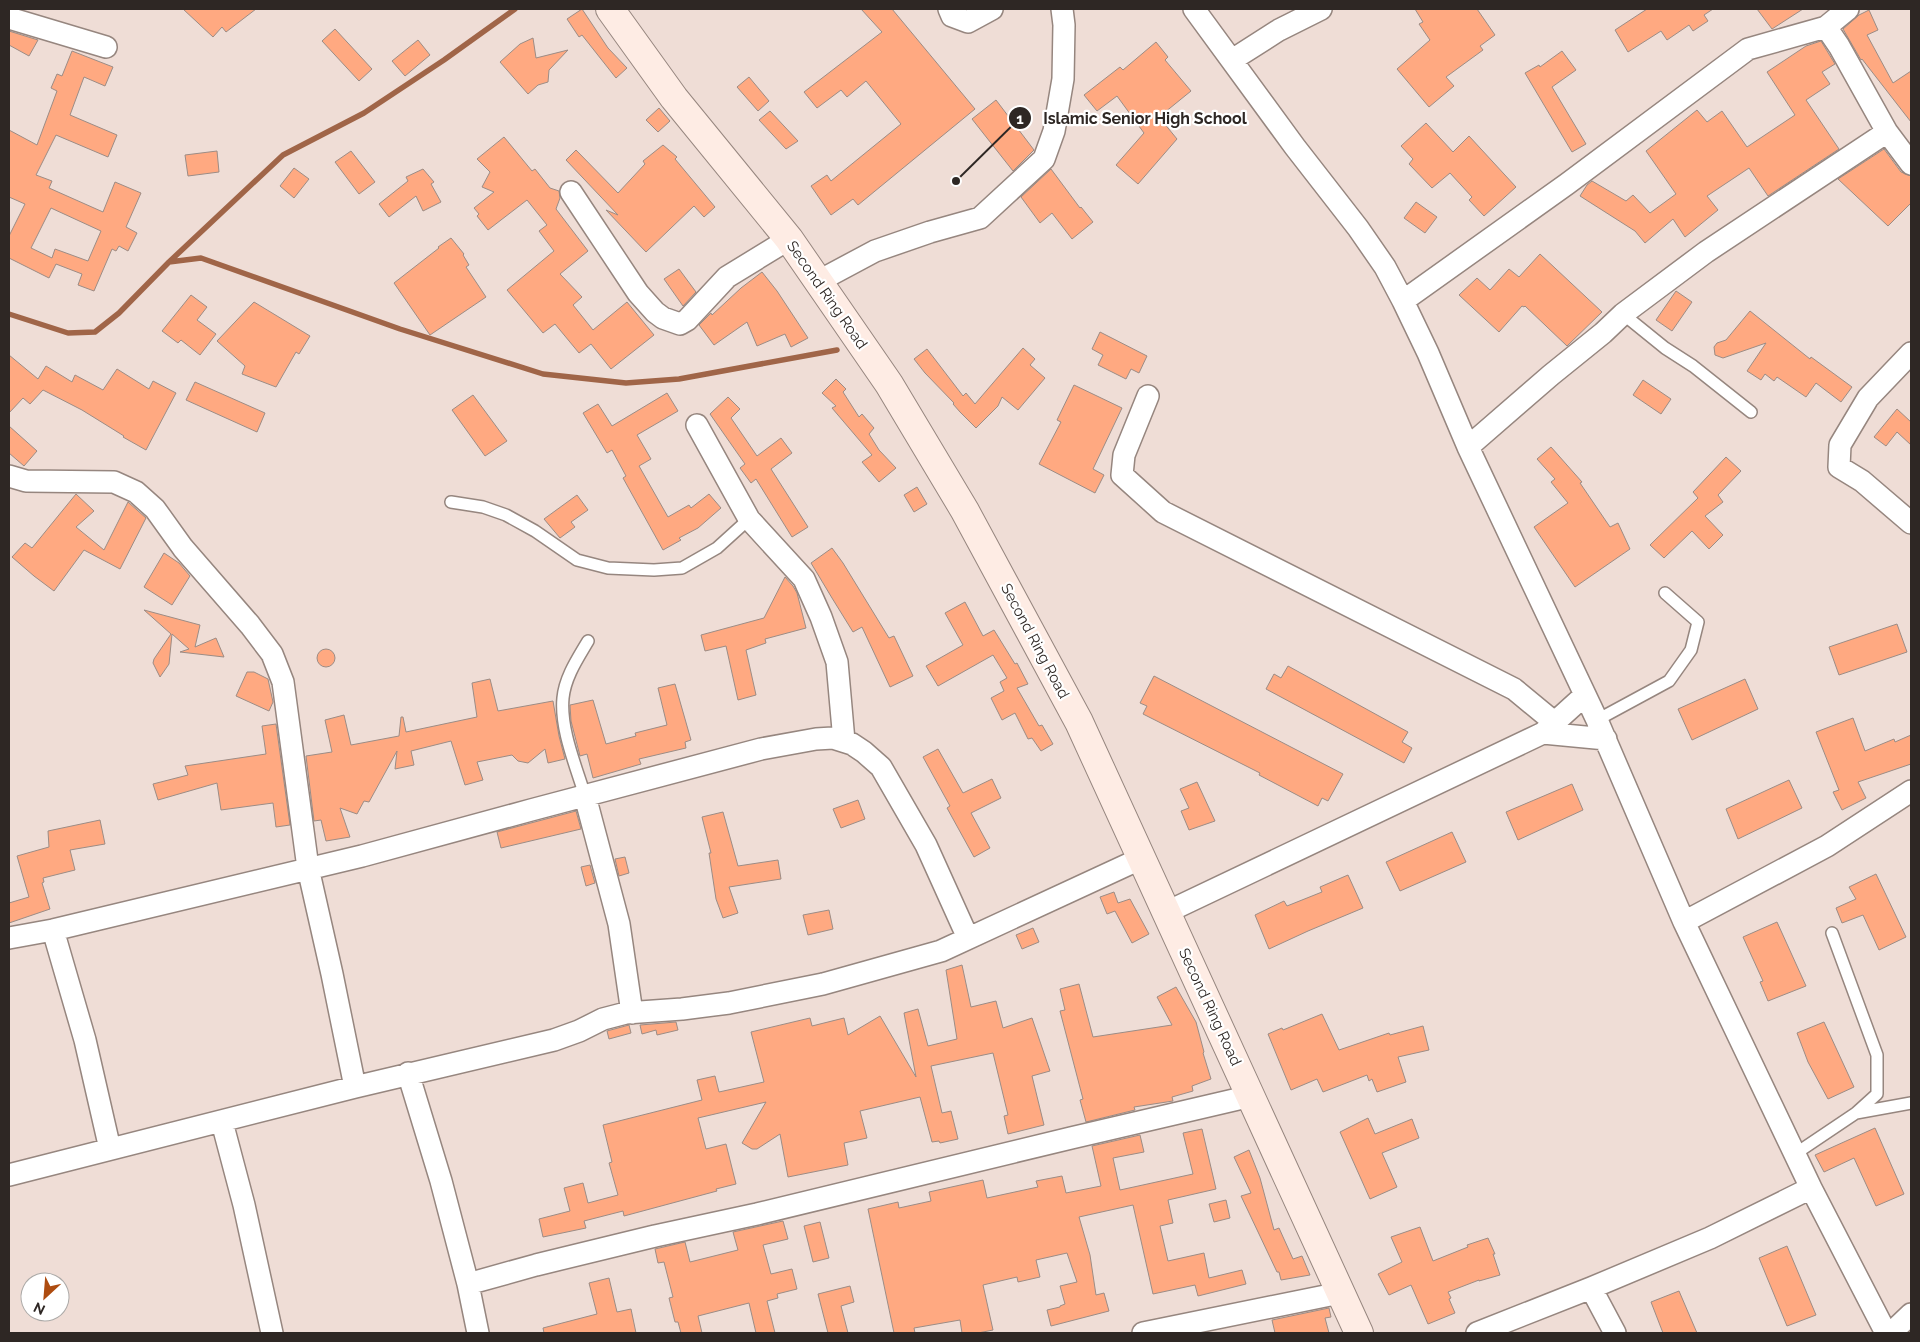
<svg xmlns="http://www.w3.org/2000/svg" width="1920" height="1342" font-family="Raleway,sans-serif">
	<rect width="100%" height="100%" fill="#efddd6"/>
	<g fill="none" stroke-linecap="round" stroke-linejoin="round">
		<path stroke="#a06548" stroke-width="5.5" d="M169,262L201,258L400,329L543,374L626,383L679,379L837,350
			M9,314L68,333L95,332L119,313L169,262L283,155L364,113L444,60L515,9"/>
	</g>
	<path fill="#ffa981" stroke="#9c8c85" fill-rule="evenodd" d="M183,9H256L226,32L222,27L213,37Z
		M582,9L608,48L627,68L616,78L582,35L579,37L567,19Z
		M861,9H892L975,109L858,205L853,199L831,215L811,186L827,175L831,181L901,124L866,81L847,97L841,90L817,108L804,92L882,32Z
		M1415,9H1477L1495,35L1480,46L1483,50L1446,77L1454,86L1429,107L1397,69L1430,40L1419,24L1423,22Z
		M1647,9H1713L1704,15L1708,21L1693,31L1689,25L1667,40L1661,31L1628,52L1615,30Z
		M1757,9H1803L1772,29Z
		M1869,10L1878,30L1867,35L1893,83L1911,71V122L1862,59L1861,60L1843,29L1859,15Z
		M335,29L372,69L359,81L322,41Z
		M9,31L38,40L29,56L9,45Z
		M533,38L536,58L568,50L549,70L548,82L538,85L528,94L500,62L520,44Z
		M418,40L430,55L405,76L392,61Z
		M1821,41L1835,64L1822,72L1830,84L1806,100L1839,149L1768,196L1749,168L1707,196L1718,210L1685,237L1673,219L1645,243L1635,231L1580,196L1587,185L1592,181L1626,201L1633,195L1650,213L1676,194L1646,151L1697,110L1707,122L1722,111L1747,147L1795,115L1767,72L1806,46Z
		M1156,42L1168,57L1165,60L1191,91L1159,117L1177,139L1138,184L1116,165L1144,133L1117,96L1097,111L1084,95L1120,67L1123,70Z
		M72,51L113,67L105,86L84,77L70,115L117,135L108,157L56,135L36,175L52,181L49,188L103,212L115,182L141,193L126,227L137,233L128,251L119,246L116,251L112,249L94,291L78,285L82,274L56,264L49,278L9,258V236L25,204L9,197V130L37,145L57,91L51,88L57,74L62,76ZM51,208L101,231L88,261L55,249L52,258L31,248Z
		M1562,51L1576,70L1552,87L1586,144L1572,152L1525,73L1539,65L1540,67Z
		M749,77L769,101L758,111L737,87Z
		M996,100L1034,150L1013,171L972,119Z
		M659,108L670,121L658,132L646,120Z
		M770,111L798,141L786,149L759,120Z
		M1426,123L1453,152L1469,136L1516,187L1484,216L1469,200L1472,197L1450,173L1432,188L1409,164L1413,159L1401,146Z
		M504,137L532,171L535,169L550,188L559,191L560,198L556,209L588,251L560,274L582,297L573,305L593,330L627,302L654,335L611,369L591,344L579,353L555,324L543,333L507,290L554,251L539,231L547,225L527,200L488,230L477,216L479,214L474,208L494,192L482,187L490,172L477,159Z
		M663,145L677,157L675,159L715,207L704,217L694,206L646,252L606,210L618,215L566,160L576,150L618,193L645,164L643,161Z
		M1884,149L1901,172L1911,176V203L1888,226L1838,179Z
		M217,151L219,172L188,176L185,155Z
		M351,151L375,182L359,194L335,162Z
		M294,168L309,179L294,198L280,186Z
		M423,169L434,182L431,184L441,202L423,211L416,196L389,217L379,204L408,181L406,177Z
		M1051,169L1080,208L1081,207L1093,222L1072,239L1052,213L1040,223L1021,197Z
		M1416,202L1437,217L1425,233L1404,218Z
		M451,238L464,254L463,255L469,265L466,267L486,297L430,335L394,283L439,248L438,247Z
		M1540,254L1602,312L1567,346L1525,306L1524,307L1522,306L1499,332L1459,295L1477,278L1490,290L1509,269L1519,277Z
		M679,269L696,292L683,306L664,279Z
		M762,272L777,291L808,338L791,347L785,334L757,346L747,322L714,345L699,325L711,313L712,315L741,288Z
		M1676,291L1692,302L1672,331L1656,320Z
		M191,295L207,307L197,320L216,334L200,355L181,340L178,343L162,331Z
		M254,302L310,336L299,354L296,352L276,387L242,374L245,366L217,341Z
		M1750,311L1810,359L1811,357L1852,387L1841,402L1816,383L1806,397L1777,377L1774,381L1765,374L1761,380L1747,371L1766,343L1723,358L1715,355L1714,347L1717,343L1726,340Z
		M1100,332L1147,356L1139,373L1131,369L1126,379L1098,365L1103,355L1092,349Z
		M1023,348L1035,359L1030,365L1045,378L1018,410L1002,397L998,406L976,428L960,412L953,404L954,403L925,373L914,359L927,349L963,396L966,393L975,404Z
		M9,355L38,379L46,366L72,382L75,375L103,390L117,369L149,389L153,381L176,393L146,450L123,437L124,436L82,410L43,390L30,404L23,398L9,413Z
		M836,379L846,389L843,392L859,417L862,414L874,428L869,434L879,450L896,468L879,482L862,462L872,455L832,408L836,406L822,393Z
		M1643,380L1671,399L1661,414L1633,395Z
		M195,382L265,413L257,432L186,400Z
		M1074,385L1122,408L1093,469L1104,475L1095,493L1039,464L1061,422L1057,420Z
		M667,393L678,411L637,435L651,459L639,466L668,517L689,505L691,508L709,494L721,508L698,528L679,538L681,540L663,550L623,478L626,476L612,450L607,453L583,413L598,404L612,426Z
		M473,395L507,441L485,456L452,410Z
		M728,397L740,409L731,418L757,456L781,438L792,453L771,469L808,527L792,537L756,479L751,483L740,468L745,464L710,414Z
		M1897,409L1911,422V445L1897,432L1886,446L1874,437Z
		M9,426L37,451L24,466L9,453Z
		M1551,447L1582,482L1580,483L1610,527L1618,523L1630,549L1575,587L1534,527L1568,503L1551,482L1555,479L1537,459Z
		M1726,457L1741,471L1718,495L1723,502L1705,516L1723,535L1709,549L1692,531L1664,558L1650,545L1698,498L1693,492Z
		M917,487L927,504L914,512L904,495Z
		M76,494L94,511L76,527L104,550L128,502L146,518L120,569L84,550L54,591L34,576L12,557L25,543L32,548Z
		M577,495L588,510L571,522L575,527L560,538L544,519Z
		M832,548L843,563L889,638L894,636L913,676L890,687L862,627L853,632L832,598L811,563Z
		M164,553L179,563L190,576L172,605L144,587Z
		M785,577L793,586L797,593L806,628L765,639L766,643L746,650L756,695L738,700L726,646L705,651L701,635L764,618Z
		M965,602L983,636L994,630L1015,664L1017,663L1028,684L1017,688L1039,726L1042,725L1053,744L1041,751L1032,738L1028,739L1015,713L1002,720L991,698L1004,691L1000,682L1007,678L993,655L938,686L926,666L963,645L945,613Z
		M144,610L200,625L195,647L216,638L224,657L180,652L189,649L172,634L169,664L160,677L153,663L154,659L171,634Z
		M1897,624L1907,652L1839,675L1829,647Z
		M317 658a9 9 0 1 1 18 0a9 9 0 1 1-18 0Z
		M1288,666L1408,732L1402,742L1412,748L1404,763L1266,689L1274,674L1281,678Z
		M247,672H254L268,679L273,702L269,711L236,696Z
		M1154,676L1343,774L1328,801L1322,798L1318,806L1259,775L1260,773L1143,714L1147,706L1140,703Z
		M490,679L498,711L553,701L559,736L565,759L548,763L545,749L528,763L518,761L512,755L477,762L483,780L465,785L451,741L411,751L414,765L395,769L397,751L369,802L364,801L357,814L340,808L350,837L326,841L321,820L314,821L306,756L332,752L325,720L344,715L351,745L399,736L401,717H403L406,732L477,717L472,683Z
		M1745,679L1758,709L1692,740L1678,709Z
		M675,684L691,740L685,742L686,748L639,759L641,764L593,778L587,754L580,756L571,721L570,705L593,700L606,744L636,736L635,733L667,725L658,688Z
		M1853,718L1865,751L1894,739L1895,742L1911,735V764L1858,782L1866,798L1842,810L1833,792L1839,790L1816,732Z
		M276,724L290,825L276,827L273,803L221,810L217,783L158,800L153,784L188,775L185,766L266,754L262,726Z
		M938,749L963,793L992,779L1001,798L971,813L990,848L974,857L947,808L950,806L923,757Z
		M1789,780L1802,808L1738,839L1726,809Z
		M1197,782L1215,821L1189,830L1181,811L1189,808L1180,789Z
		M1572,784L1583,810L1518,840L1506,812Z
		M858,800L865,819L841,828L833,809Z
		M576,811L581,829L501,848L497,832Z
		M723,812L738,866L778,860L781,879L729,887L738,913L723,918L716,899L709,853H711L702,817Z
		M100,820L105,844L70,850L75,870L43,878L44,882L42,883L50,909L9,923V903L29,897L17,856L49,847L48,831Z
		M1452,832L1466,862L1400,891L1386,862Z
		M625,857L629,873L619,876L615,859Z
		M590,865L595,883L586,886L581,867Z
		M1876,874L1906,937L1879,950L1863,915L1842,923L1836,908L1856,899L1849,887Z
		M1348,875L1363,908L1308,931L1269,949L1255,915L1284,901L1287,906L1322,892L1320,887Z
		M1114,892L1118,903L1130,899L1149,934L1132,943L1115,911L1107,914L1100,897Z
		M829,910L833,929L808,935L803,915Z
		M1777,922L1806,986L1768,1001L1760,982L1763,981L1743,937Z
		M1033,928L1039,942L1022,949L1016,935Z
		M962,965L971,1007L996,1001L1003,1028L1032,1018L1050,1071L1032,1076L1044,1125L1008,1134L1004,1116L1008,1115L993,1053L931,1066L942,1113L951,1111L958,1139L940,1143L939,1141L932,1142L920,1097L860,1111L867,1138L844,1143L848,1165L788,1177L780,1134L757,1149H752L742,1143L766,1102L698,1118L706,1149L726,1144L736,1184L716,1189L717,1191L624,1216L623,1211L584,1221L586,1228L543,1237L539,1219L570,1211L564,1188L583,1183L588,1203L618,1195L609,1163L612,1162L603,1125L702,1100L697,1080L715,1076L719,1092L764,1082L751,1032L810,1018L812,1026L844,1018L848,1035L880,1016L916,1077L904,1013L918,1009L928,1046L957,1039L946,970Z
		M1079,984L1093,1037L1172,1025L1157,997L1176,987L1196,1022L1204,1052L1203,1053L1211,1079L1192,1086L1193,1091L1172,1097L1173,1101L1134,1107L1135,1110L1086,1122L1080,1100L1083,1099L1060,1011L1065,1010L1060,989Z
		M1322,1014L1339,1050L1389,1033L1390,1035L1423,1026L1429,1050L1398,1057L1406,1082L1377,1092L1372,1079L1369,1081L1367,1075L1323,1092L1317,1079L1291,1090L1268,1034L1282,1028L1283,1030Z
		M676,1022L678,1030L657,1035L656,1030L642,1034L640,1025Z
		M1824,1022L1854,1087L1828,1099L1808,1062L1797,1033Z
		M629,1025L631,1033L609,1039L607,1031Z
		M1368,1118L1375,1134L1412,1119L1419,1138L1382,1153L1397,1187L1370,1199L1340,1132Z
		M1875,1128L1904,1194L1876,1206L1854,1158L1824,1172L1815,1155Z
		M1202,1129L1216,1189L1168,1200L1173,1223L1160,1226L1168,1261L1204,1253L1209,1278L1242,1270L1246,1284L1198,1296L1195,1285L1153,1294L1133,1205L1079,1217L1090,1255L1096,1295L1104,1293L1109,1311L1051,1326L1047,1310L1060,1307V1306L1065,1304L1060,1286L1077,1282L1067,1253L1036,1260L1040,1277L1018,1282L1017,1277L983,1285L993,1330L978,1333H962L960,1320L914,1328L915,1333H894L868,1209L898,1202L899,1208L931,1201L929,1192L983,1180L987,1198L1038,1187L1036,1181L1062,1176L1066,1193L1101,1186L1092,1146L1140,1135L1144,1152L1113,1158L1120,1190L1193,1174L1183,1133Z
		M1249,1150L1260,1178L1274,1230L1279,1228L1293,1259L1302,1256L1310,1275L1281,1280L1279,1272H1277L1241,1196L1251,1193L1234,1157Z
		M1226,1200L1230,1218L1214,1222L1209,1204Z
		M783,1221L788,1239L763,1245L771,1274L792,1269L797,1289L777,1294L778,1298L767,1301L775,1333H756L749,1303L698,1316L702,1333H681L678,1322H675L669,1298L673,1297L664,1262L658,1263L655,1249L685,1242L690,1262L738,1250L733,1232Z
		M820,1222L829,1258L813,1262L804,1226Z
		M1420,1227L1433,1261L1468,1247L1467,1245L1488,1238L1495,1254H1493L1500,1275L1479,1281V1280L1448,1292L1451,1298L1449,1299L1455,1313L1428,1324L1411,1285L1389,1295L1378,1274L1402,1262L1391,1237Z
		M1787,1246L1816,1315L1787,1326L1759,1258Z
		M609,1278L617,1312L631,1309L636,1333H544L543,1328L597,1314L589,1283Z
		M850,1286L854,1302L841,1306L848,1333H828L818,1294Z
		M1679,1291L1697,1333H1663L1651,1302Z
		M1329,1308L1331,1317L1325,1318L1329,1333H1275L1272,1320Z"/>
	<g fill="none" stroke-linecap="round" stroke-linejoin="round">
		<g stroke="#96867f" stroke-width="14">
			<path id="service" d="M1623,314L1665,348L1693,366L1751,412
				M451,502L483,507L506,515L535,531L577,560L608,568L654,570L682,568L717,548L749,519
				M1597,720L1669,681L1691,650L1698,622L1665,593
				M585,796C576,766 560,729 563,698C565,677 578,658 588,641
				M1856,1113L1911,1103
				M1795,1154L1856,1113L1877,1094V1055L1832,933"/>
		</g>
		<g stroke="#96867f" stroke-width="24">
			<path id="minor" d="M949,9L952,16L968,22L992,9
				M1194,9L1295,147L1358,228L1385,267L1403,301L1428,353L1468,447L1597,720L1684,922L1811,1188L1886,1333
				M9,18L106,47
				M1826,27L1848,9
				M1232,60L1279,30L1321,9
				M571,192L638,293L655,312L663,318L680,324L687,320L727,277L789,239
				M817,282L875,251L930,232L980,218L1044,159L1054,131L1063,79L1064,25L1062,9
				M1403,301L1567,184L1748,49L1826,27L1839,46L1887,132L1911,164
				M1911,353L1868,398L1840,445L1839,467L1862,481L1911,523
				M1148,396L1124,455L1122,475L1163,512L1514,689L1554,722
				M697,425L749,519L804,579L821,617L837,662L844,741
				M1468,447L1551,375L1603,333L1623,314L1706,252L1887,132
				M9,476L26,481L114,482L136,492L155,509L183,548L250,625L272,654L283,682L308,868L332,974L355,1087
				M1543,733L1606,739
				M585,796L619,924L632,1013
				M1167,912L1543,733L1585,695
				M1684,922L1827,846L1911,791
				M53,930L85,1040L110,1149
				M9,938L53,930L362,856L531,810L761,749L816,739L833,738L852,744L864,752L881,767L926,845L968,938
				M408,1073L441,1181L468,1284L478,1333
				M222,1122L244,1205L272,1333
				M9,1175L355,1087L554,1040L579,1031L603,1019L626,1013L682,1009L729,1003L823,984L941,951L1142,858
				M468,1284L536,1265L655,1236L757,1214L1071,1138L1251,1096
				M1591,1288L1615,1333
				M1143,1333L1340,1293
				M1477,1333L1591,1288L1710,1238L1811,1188
				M1891,1333L1911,1314"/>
		</g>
		<g stroke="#96867f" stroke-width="30">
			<path id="secondary" d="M610,9L674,98L789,239L889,384L965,511L1079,722L1359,1333"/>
		</g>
		<use href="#service" stroke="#fff" stroke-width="11"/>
		<use href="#minor" stroke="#fff" stroke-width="21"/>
		<use href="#secondary" stroke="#feece4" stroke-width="28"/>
	</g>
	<g text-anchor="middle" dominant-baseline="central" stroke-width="4.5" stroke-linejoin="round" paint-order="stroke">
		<g font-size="15" fill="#2e2724" stroke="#fff">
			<text transform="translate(827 295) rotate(55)">Second Ring Road</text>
			<text transform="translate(1035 641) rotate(62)">Second Ring Road</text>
			<text transform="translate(1210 1007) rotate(65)">Second Ring Road</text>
		</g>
	</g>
	<path fill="none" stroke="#2e2724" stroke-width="2" d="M956 181L1020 118"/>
	<g fill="#2e2724" stroke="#fff" stroke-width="2">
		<circle cx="956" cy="181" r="5"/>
		<circle cx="1020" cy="118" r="12"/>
	</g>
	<g font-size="15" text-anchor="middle" font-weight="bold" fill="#fff">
		<text x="1020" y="124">1</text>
	</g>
	<g font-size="16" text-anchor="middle" font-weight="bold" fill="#2e2724" stroke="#fff" stroke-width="4.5" stroke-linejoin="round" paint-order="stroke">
		<text x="1145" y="124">Islamic Senior High School</text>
	</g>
	<rect width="1920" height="1342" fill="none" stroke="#2e2724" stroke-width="20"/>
	<g transform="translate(45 1297) rotate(206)"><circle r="24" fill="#ffffff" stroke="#aba9a7"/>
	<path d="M0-4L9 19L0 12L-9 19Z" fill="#ae4c10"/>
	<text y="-8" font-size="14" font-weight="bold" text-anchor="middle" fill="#2e2724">N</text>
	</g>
</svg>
